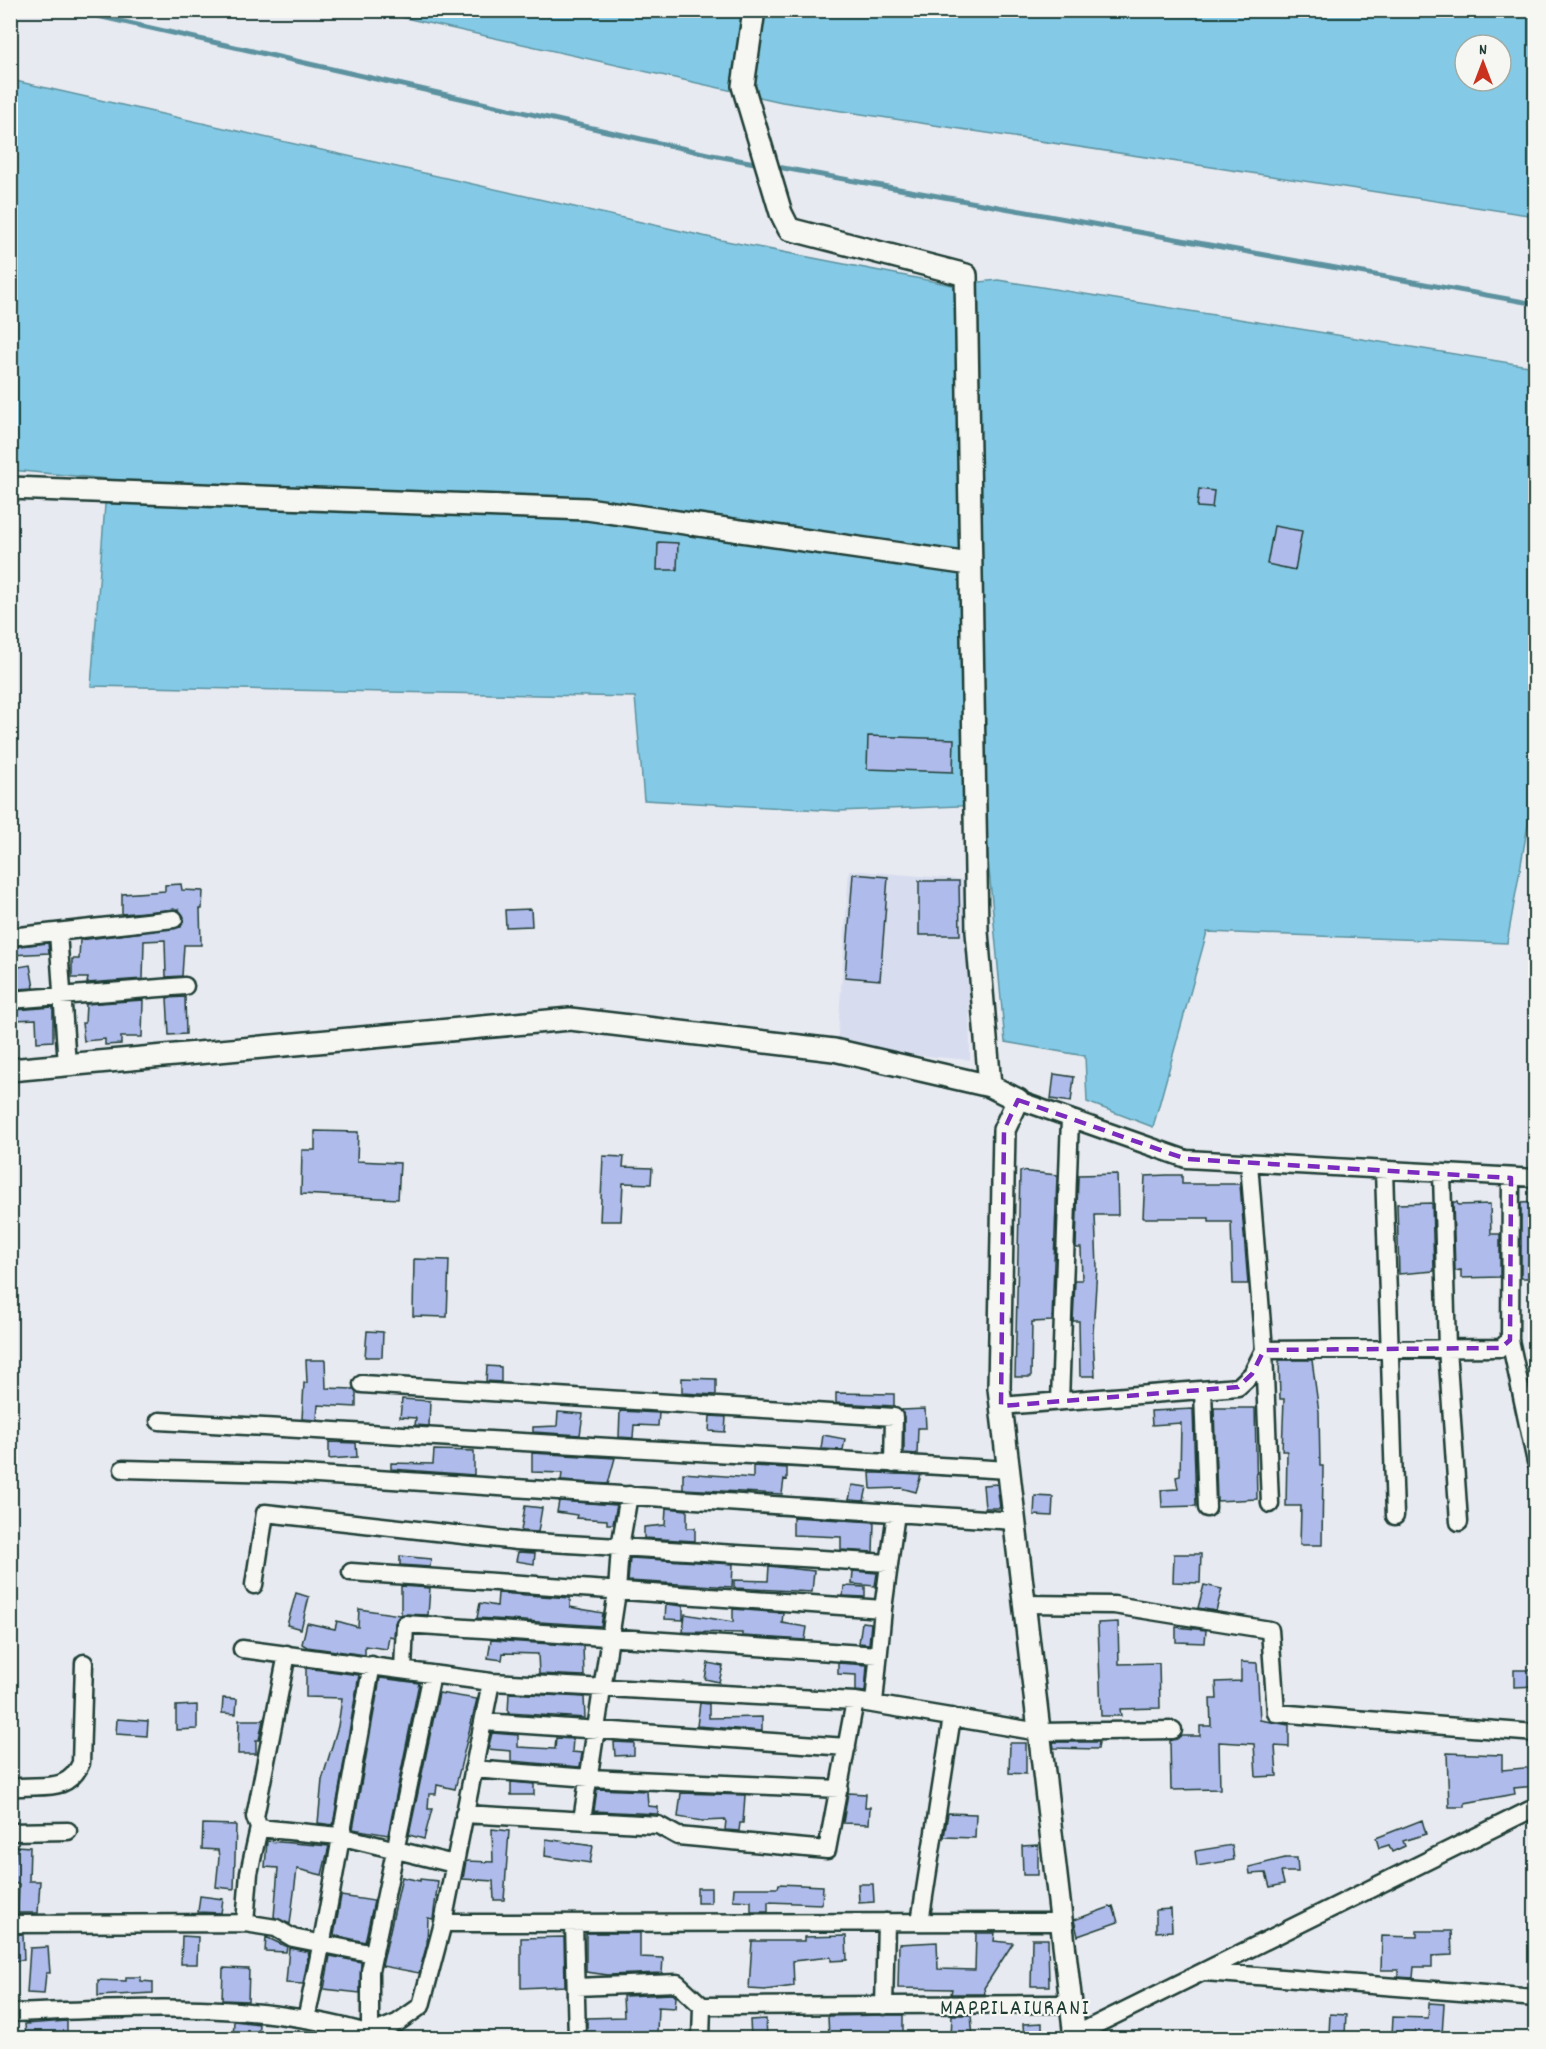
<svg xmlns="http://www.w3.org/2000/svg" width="1546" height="2049" font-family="Dekko,sans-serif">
	<rect width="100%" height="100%" fill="#e8eaf1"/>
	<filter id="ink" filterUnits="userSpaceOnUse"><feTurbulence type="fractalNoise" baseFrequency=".0167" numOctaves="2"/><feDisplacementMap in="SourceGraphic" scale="12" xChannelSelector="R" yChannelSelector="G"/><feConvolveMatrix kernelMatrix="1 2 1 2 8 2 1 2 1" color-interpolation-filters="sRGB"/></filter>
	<g filter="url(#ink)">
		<path fill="#d7dcef" d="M849,870L968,880L970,1060L837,1048Z"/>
		<path fill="#84cae6" stroke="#5c929f" stroke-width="1.5" fill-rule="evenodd" d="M374,11H1535V216L782,102ZM1465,45H1501V81H1465Z
			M11,80L721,240L952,285L998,280L1535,367V785L1507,943L1207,932L1153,1127L1087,1102L1085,1056L1005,1042L983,805L839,811L644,800L635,697L91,686L107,479L11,470Z"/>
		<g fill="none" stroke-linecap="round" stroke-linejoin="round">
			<path stroke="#5c929f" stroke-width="5" d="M71,10L712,155L760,164
				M772,166L1536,304"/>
		</g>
		<path fill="#afbbeb" stroke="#1f3d34" stroke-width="1.5" d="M1199,489L1214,491L1212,508L1197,507Z
			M1274,526L1302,531L1295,570L1267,564Z
			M658,542L678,543L677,570H657Z
			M868,736L954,739L953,772L867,769Z
			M853,874L888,877L880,980L845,977Z
			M919,881H959L960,935H919Z
			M181,884L182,890L203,891L202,909H200L201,945H184L182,976L166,977L165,940L144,941L143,979L87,983L88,978H72V959H79L80,940L181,927L184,917L178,909L122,914V894L165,891V885Z
			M531,909L532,926L506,927L505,910Z
			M48,943L49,953L10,955V947Z
			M30,965L34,988L17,989L13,968Z
			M185,997L186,1034L169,1035L167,998Z
			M143,1000L142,1037H121V1044L105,1045V1039L84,1041L82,1023H85L86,1004Z
			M53,1007V1041L37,1042L36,1019L15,1020V1010Z
			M1054,1074L1074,1077L1071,1102L1051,1099Z
			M315,1131L358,1132L357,1161L400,1163L398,1199L301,1194L302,1150H315Z
			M603,1156L624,1157L623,1167L652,1168L651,1184L623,1183L621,1221H600Z
			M1020,1171L1057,1175L1052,1321L1032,1322L1031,1377H1015Z
			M1117,1174L1118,1215H1095L1097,1268L1093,1334L1095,1376H1080L1079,1321H1073L1075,1280H1082L1081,1248H1076L1078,1175Z
			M1167,1175H1182V1184H1240L1248,1284H1233L1231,1222H1209V1218H1143L1145,1176Z
			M1453,1202H1457L1458,1205L1490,1204L1491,1234H1500V1277L1461,1278V1270L1455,1271Z
			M1536,1202V1278H1521V1203Z
			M1432,1203L1434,1271L1399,1274L1397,1204Z
			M414,1259L449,1260L447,1317L413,1316Z
			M367,1331L383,1332L382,1357H365Z
			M306,1360H325L326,1388L353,1389L356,1393V1407L318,1405L317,1420L302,1419L304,1383H307Z
			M1279,1360H1312L1319,1412L1320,1466H1323L1322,1545H1300L1301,1506H1286L1287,1451H1282L1284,1399H1280Z
			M487,1366L501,1367V1382L486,1381Z
			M682,1378L716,1379V1395L682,1393Z
			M836,1393L894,1394V1406L836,1403Z
			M402,1399L430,1401L429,1426L415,1425L416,1418L400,1417Z
			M1214,1408H1255L1257,1499L1217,1501Z
			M925,1409L926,1428H918L917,1454L904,1453V1417L902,1410Z
			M1193,1409L1196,1506L1162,1507L1161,1490L1178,1489L1176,1477L1180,1476L1181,1423L1152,1425L1151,1411Z
			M620,1411L659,1413L658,1426L634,1425L633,1438L619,1437Z
			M558,1412L583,1414L580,1435L533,1432V1427L557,1426Z
			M710,1416L726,1417L725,1432L709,1431Z
			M823,1435L845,1439L843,1450L821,1449Z
			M329,1442L356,1443L357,1457L329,1459Z
			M434,1450L474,1451V1475L391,1469V1463L433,1464Z
			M532,1453L615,1458L608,1484L561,1481L562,1473L532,1472Z
			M753,1466L787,1468V1480L784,1479L782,1494L683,1489V1473L753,1478Z
			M870,1473H877L921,1475L916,1492L901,1488L871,1489Z
			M997,1484L1000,1508H985L983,1485Z
			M852,1485L867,1487L864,1501L849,1500Z
			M1035,1496L1053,1497L1052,1516L1034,1515Z
			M559,1501L617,1505L613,1524H607V1520L576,1518L577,1515L557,1512Z
			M525,1506L542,1508L538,1532L521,1531Z
			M666,1508L687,1510V1528H695V1541L644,1538V1527L665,1525Z
			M793,1517L874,1522L873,1552L841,1550V1537L793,1535Z
			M518,1552L535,1553L534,1564L516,1561Z
			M1174,1554H1201L1200,1583L1173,1582Z
			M400,1556L431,1559L430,1567L400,1565Z
			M630,1558L733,1564L732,1587L628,1581Z
			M769,1566L814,1571L812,1592L734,1588V1580L768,1581Z
			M853,1571L877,1573L875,1586L852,1584Z
			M1204,1585L1222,1589L1216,1611L1198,1608Z
			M401,1586L430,1588L428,1615L401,1614Z
			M844,1586L865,1587V1597L843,1596Z
			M296,1593L309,1597L301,1629L287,1625Z
			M498,1593L570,1598V1607L603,1613L601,1626L477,1618L480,1603L497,1606Z
			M666,1604L683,1606V1620L665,1619Z
			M359,1609L400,1615L395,1623L394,1637L389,1636L387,1649L365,1646V1655L307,1647L302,1644L307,1623L335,1629L337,1621L358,1627Z
			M733,1609L783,1613L782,1623L807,1627L805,1640L742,1636V1633L683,1632L685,1614L733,1622Z
			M862,1622L871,1623L869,1644L859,1643Z
			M1118,1622L1119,1664L1159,1663L1160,1708L1120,1709L1121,1716H1101L1098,1623Z
			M1176,1627L1206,1630L1205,1643L1176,1642Z
			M491,1640L583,1646L584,1676L539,1674L538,1654L503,1653L502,1660L488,1658Z
			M1241,1662L1257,1663L1260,1720L1289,1725V1747L1275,1746L1277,1776L1256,1777L1254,1744L1219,1742L1220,1789L1171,1790L1170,1741L1182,1736H1200V1726H1211L1210,1699H1217L1216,1682L1241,1681Z
			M708,1663L723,1666L719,1682L705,1679Z
			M838,1663L867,1665L865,1692L856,1691V1675L838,1674Z
			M306,1668L359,1675L333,1825L318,1823L322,1780L338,1726L342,1698L306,1697Z
			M1514,1670H1536V1686L1514,1687Z
			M380,1678L419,1683L388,1835L353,1829Z
			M439,1693L477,1699L455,1789L437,1785L436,1794H429L428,1809H432L424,1839L409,1835Z
			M509,1693L584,1697L585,1718L508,1713Z
			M223,1698L237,1699L236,1714L222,1713Z
			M700,1703L709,1704V1718L762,1717V1731L697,1726Z
			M197,1705V1729L176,1730V1706Z
			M117,1719L148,1721L147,1736L116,1734Z
			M239,1720H263L259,1740H256V1754H238Z
			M492,1733L518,1735V1747L555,1749L556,1738L573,1739L572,1752L582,1753L580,1767L511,1761V1751L488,1749Z
			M614,1742L634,1743V1755L615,1756Z
			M1053,1742H1099L1098,1749L1054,1748Z
			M1010,1743H1026V1774L1009,1773Z
			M1447,1753L1502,1755V1770L1536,1767V1786L1514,1788L1515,1794L1465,1803V1807H1449Z
			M511,1782L534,1784V1795H511Z
			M597,1789L647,1791L648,1806L658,1807V1814L594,1811Z
			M681,1793L745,1795L743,1823H740L739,1831L725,1830L726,1820L702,1821L678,1817Z
			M848,1793L866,1794L865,1807H870L869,1824L843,1823Z
			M948,1813L976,1814L975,1838L944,1837Z
			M1422,1820L1426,1834L1403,1841L1405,1846L1392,1852L1389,1845L1379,1848L1376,1838Z
			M203,1824L236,1825L234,1889L216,1887L219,1857L218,1850L202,1849Z
			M492,1829L509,1831L504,1900H494L493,1881L463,1879L466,1861L493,1862Z
			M546,1839L593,1846L590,1863L545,1856Z
			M267,1841L329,1846L322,1875L297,1869L290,1924L274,1917L278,1868L265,1867Z
			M1038,1845V1875H1023L1022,1846Z
			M1232,1845L1234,1860L1197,1866L1195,1851Z
			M16,1846L30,1847L29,1881H40L38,1913H18L19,1884L10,1883V1859H15Z
			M1285,1858H1297L1298,1872H1281L1284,1884L1270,1887L1266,1873L1250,1874L1249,1867Z
			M402,1877L420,1881V1879L438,1881L433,1919L428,1918L427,1944L419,1973L382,1966Z
			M779,1884L823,1886L822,1904L768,1902V1912H751V1901L733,1900L734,1888H778Z
			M858,1884H873L874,1902L859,1903Z
			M697,1888H711V1903H697Z
			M200,1896L223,1899L221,1913L198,1912Z
			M341,1896L374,1901L365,1942L334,1935Z
			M1113,1906L1118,1922L1078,1936L1074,1920Z
			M1171,1909L1172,1931L1156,1932V1910Z
			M1417,1931H1451L1452,1955L1432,1956V1967H1414L1413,1978L1398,1977V1970H1381L1382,1936L1417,1937Z
			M586,1933H640V1957L663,1958L662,1973L608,1975L586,1972Z
			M976,1933H995L994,1941L1013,1943L984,1988L985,1994H951L952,1989L898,1988L899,1944L937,1942L938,1969L975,1970Z
			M23,1934L24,1960L10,1961V1935Z
			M182,1936L198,1937L197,1964H181Z
			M846,1936L847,1960L831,1961V1957L793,1961L794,1986L765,1990L749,1989L752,1941H804V1937Z
			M266,1937L287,1947L286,1952L265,1951Z
			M564,1937L565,1986L521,1988V1938Z
			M1032,1939H1048L1049,1986H1031Z
			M48,1947L50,1973H46L44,1994L27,1993L30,1948Z
			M289,1948L309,1952L303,1984L286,1983Z
			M330,1956L361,1962L360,1993L324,1989Z
			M223,1968L249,1969L248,2001L222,2000Z
			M126,1977H141V1981L153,1982V1993L98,1996V1980L126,1981Z
			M673,1994L676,1997L675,2008L658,2007L657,2033L587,2032V2018L624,2017L623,1996Z
			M1429,2003L1444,2004L1442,2035L1413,2033V2036L1392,2035L1393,2017L1428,2018Z
			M1330,2014L1346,2015L1345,2035L1329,2034Z
			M888,2015H903V2038H829L828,2016Z
			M952,2015H971L973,2038H951Z
			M766,2019L767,2038H751L750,2020Z
			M67,2021V2038H26L25,2024Z
			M234,2021L259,2024L258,2038H233Z
			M1042,2023V2038H1024L1023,2024Z"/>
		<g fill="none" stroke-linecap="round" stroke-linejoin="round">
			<g stroke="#1f3d34" stroke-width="21">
				<path id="minor" d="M58,932L67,1065
					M10,937L174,919
					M10,1000L185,986
					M1018,1100L1186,1159L1536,1178
					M1249,1163L1264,1350L1270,1504
					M1384,1170L1395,1516
					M1442,1174L1447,1348L1459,1522
					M1510,1340L1536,1462
					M362,1384L894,1417L893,1464
					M1203,1390L1207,1508
					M1060,1401L1070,1118
					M1001,1406L1238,1387L1252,1374L1264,1350L1501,1348L1510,1340L1511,1178
					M159,1421L1009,1470
					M123,1469L287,1473L1015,1521
					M351,1572L883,1609L896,1513
					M254,1585L265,1513L517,1541L888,1563
					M1024,1604L1114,1605L1270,1630L1276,1713L1536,1733
					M242,1649L491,1682L855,1701L1039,1732L1173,1730
					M403,1670L405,1624L878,1655
					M874,1703L883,1609
					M483,1722L847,1747
					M473,1769L589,1778L839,1789
					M10,1788C41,1783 67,1795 81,1763L84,1663
					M464,1814L658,1825L678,1836L827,1850L855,1701
					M582,1820L617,1592L620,1547L629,1495
					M259,1828L339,1836L454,1864
					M10,1832L68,1831
					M920,1922L952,1717
					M245,1923L249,1873L259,1828L255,1817L287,1654
					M443,1923L1062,1922
					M574,1923L577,2038
					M10,1924L245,1923L276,1928L293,1938L374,1954
					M1205,1972L1536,1998
					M576,1987L677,1983L702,2006L701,2038
					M702,2006L1071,2004
					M884,2006L886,1922
					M10,2013C129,2009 255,1999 370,2034V1971L432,1674
					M306,2019C332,1902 349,1783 372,1665
					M1075,2035L1536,1807
					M370,2038V2034L397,2023L421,2006L443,1923L491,1682"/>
			</g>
			<g stroke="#1f3d34" stroke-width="26">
				<path id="tertiary" d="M754,10L743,86L781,213L789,229L966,275L977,932L990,1086
					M10,488L587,509L970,564
					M10,1070L570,1019L834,1050L990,1086L1018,1100L1004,1130L999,1388L1075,2038"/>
			</g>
			<use href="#minor" stroke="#f6f6f2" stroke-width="16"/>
			<use href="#tertiary" stroke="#f6f6f2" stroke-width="21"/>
		</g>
	</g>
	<path fill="none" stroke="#7b2cbf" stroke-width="4.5" stroke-dasharray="12 8" stroke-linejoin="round" d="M1018,1100L1186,1159L1511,1178L1510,1340L1501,1348L1264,1350L1252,1374L1238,1387L1001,1406L1004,1130Z"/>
	<g text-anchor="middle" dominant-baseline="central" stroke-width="4.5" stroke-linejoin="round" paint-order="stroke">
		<g font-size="22" letter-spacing="1.5" fill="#1f3d34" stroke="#f6f6f2">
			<text x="1015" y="2009">MAPPILAIURANI</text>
		</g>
	</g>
	<rect width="1546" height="2049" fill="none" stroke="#f6f6f2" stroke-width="36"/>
	<rect x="18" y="18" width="1510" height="2013" fill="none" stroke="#1f3d34" stroke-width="2" filter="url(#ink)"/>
	<g transform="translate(1483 63)"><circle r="28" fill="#f6f6f2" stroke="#a0aca6" stroke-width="1.5"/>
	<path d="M0-4.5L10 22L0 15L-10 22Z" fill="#c8321e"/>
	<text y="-9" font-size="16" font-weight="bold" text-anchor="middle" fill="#1f3d34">N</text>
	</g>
</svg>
